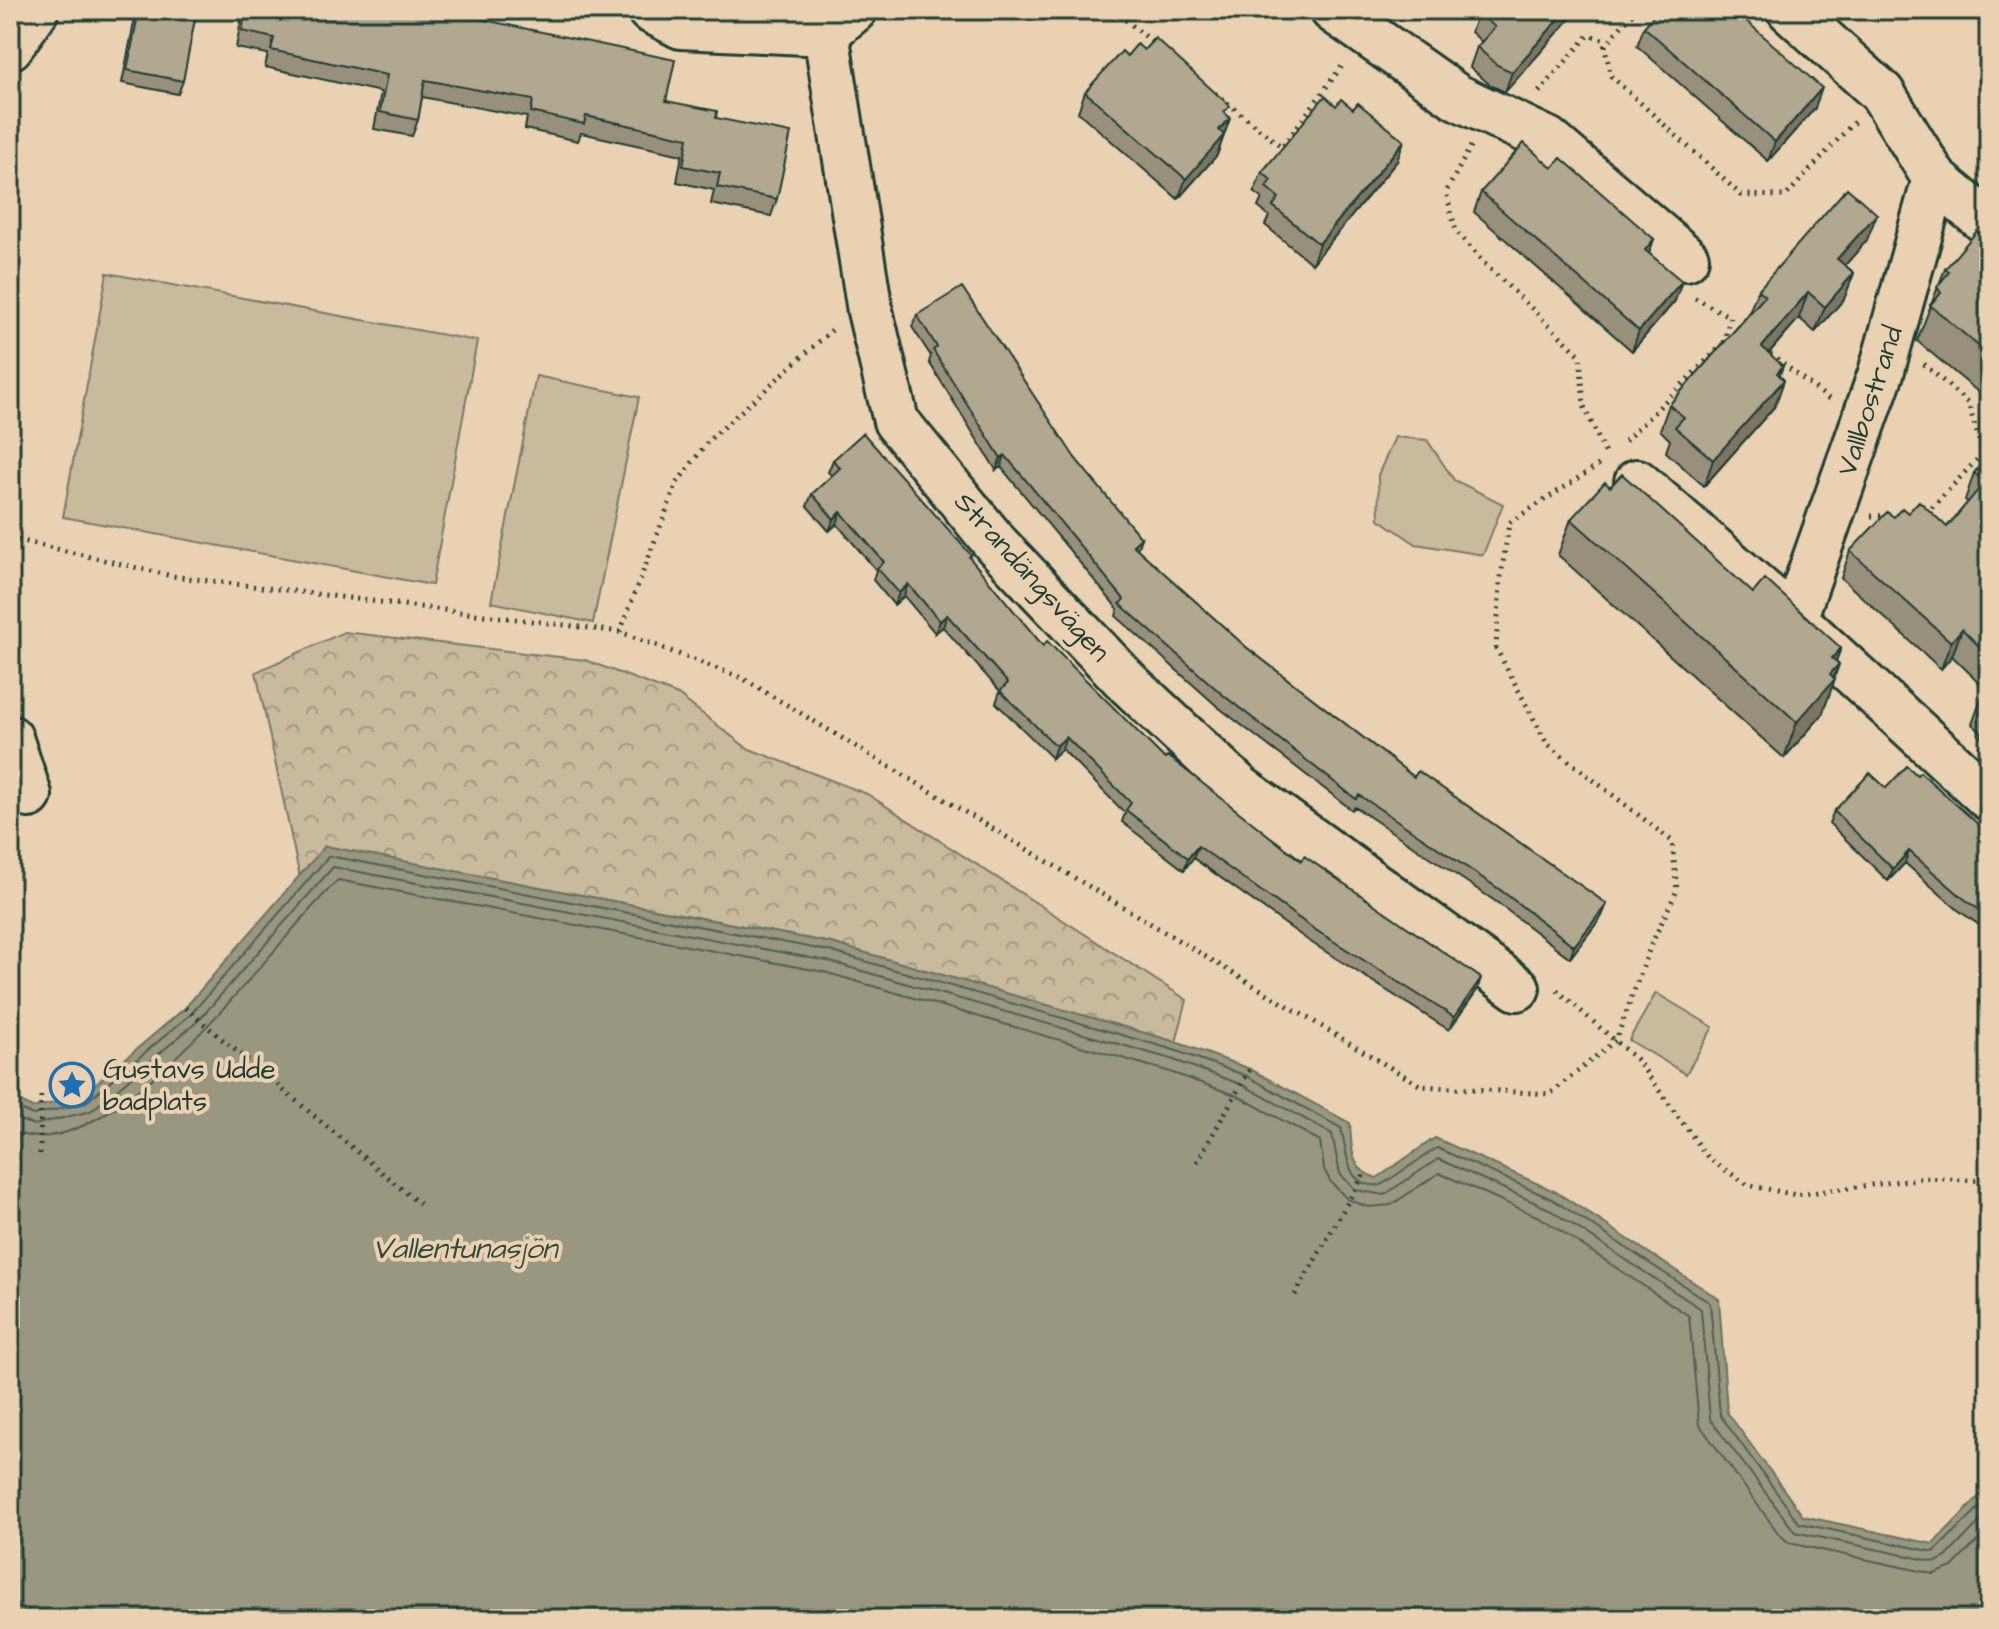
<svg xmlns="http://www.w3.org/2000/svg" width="1999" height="1629" font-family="'Architects Daughter',sans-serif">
	<defs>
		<pattern id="forest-crowns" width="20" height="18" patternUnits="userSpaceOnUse" patternTransform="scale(2)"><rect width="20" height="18" fill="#c9b99d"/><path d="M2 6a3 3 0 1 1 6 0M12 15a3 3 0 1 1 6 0" fill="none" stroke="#a39881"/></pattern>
	</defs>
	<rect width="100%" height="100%" fill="#ead1b2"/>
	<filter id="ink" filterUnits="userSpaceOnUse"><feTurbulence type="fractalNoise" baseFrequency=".0125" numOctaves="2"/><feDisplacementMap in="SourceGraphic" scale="16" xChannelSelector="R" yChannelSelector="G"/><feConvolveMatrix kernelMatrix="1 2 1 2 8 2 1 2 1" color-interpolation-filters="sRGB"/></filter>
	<g filter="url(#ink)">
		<path fill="url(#forest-crowns)" stroke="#747b68" stroke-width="2" d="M344,632L585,660L678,695L747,748L867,794L1187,1000L1176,1042L831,943L325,846L300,878L256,672Z"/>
		<path fill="#c9b99d" stroke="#747b68" stroke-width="2" d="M107,273L477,341L432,585L63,517Z
			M536,376L639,397L593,623L491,602Z
			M1395,437L1427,440L1454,480L1503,504L1483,555L1416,544L1379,519L1378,475Z
			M1656,993L1713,1027L1686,1074L1629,1040Z"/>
		<path fill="#999780" stroke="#687362" stroke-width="2" d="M325,846L831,943L1176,1042L1250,1069L1350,1123C1352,1148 1349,1170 1377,1178L1435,1138L1556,1192L1719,1299L1727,1412L1803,1516L1933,1544L1989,1486V1619H10V1096L32,1108L80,1097L185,1008Z"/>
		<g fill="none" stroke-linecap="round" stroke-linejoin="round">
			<path stroke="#506152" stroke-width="2" d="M10,1105L33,1115L85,1103L191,1014L329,856L829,951L1174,1050L1247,1076L1341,1128C1348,1152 1344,1189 1381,1185L1437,1148L1552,1199L1710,1303L1720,1415L1799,1523L1934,1552L1989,1498
				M10,1117L34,1125L91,1111L198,1021L333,867L827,961L1171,1059L1243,1085L1332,1134L1340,1174L1356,1190L1384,1195L1438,1159L1547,1208L1701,1309L1710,1419L1795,1532L1936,1562L1946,1557L1989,1512
				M10,1130C109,1180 276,938 338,880L824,972L1167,1071L1238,1096L1320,1141L1324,1169L1330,1181L1347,1199L1368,1207L1391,1205L1439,1173L1541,1218L1689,1316L1699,1424L1778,1533L1789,1543L1934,1574L1952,1567L1989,1529"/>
			<g stroke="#1f3d34" stroke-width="50">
				<path id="minor" d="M650,10L681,26L826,33
					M854,10L826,33L870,311L896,421L996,544L1129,684L1240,788L1517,988
					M1333,10L1457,97L1548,140L1686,258
					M1790,10L1882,93L1935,179L1989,224
					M10,47L36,10
					M1935,179L1881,373L1794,619L1989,798
					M1637,482L1794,619
					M10,738L29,795"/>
			</g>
			<path stroke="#1f3d34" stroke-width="5" stroke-dasharray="2 6" stroke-linecap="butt" d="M1113,10L1155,44
				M1605,46L1635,10
				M1539,92L1589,35L1603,39L1611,76L1741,195L1786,196L1854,122
				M1215,93L1282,147L1342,66
				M1471,146L1446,192L1456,231L1482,261L1580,355L1584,406L1606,456
				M1695,298L1730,317L1724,343
				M1764,349L1829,399
				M1924,364L1968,403L1983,453L1927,513
				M1625,441L1724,343L1730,342
				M1871,516L1901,515
				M10,538L172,576L620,632L742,678L1421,1086L1550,1094L1616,1040L1651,945L1677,890L1672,841L1547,744L1496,648L1500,583L1509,523L1600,464
				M620,632L677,483L709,440L833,329
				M1557,990L1637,1060L1709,1159L1748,1185L1796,1195L1923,1178L1989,1181
				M185,1008L422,1206
				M40,1154L41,1092
				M1197,1162L1250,1069
				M1295,1295L1364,1174"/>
			<use href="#minor" stroke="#ead1b2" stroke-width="44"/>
		</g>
		<path fill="#99907b" stroke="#1f3d34" stroke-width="2" d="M138,10H174L183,81L178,94L122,83L135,17Z
			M243,10H437L666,101L716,118L777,199L771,216L711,204L714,190L677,182L682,155L581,133L578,141L525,129L527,117L422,97L418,120L412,136L374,129L381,92L265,67L268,54L236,48Z
			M1481,10H1578L1505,92L1490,85L1470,67L1477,47L1482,42L1471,32L1478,13Z
			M1644,27L1815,108L1768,161L1637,46Z
			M1144,50L1230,118L1217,155L1178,199L1078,112L1085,92L1127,56Z
			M1397,161L1312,264L1265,225L1269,216L1258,207L1262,198L1254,192L1262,172Z
			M1552,168L1654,239L1649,253L1675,301L1632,351L1474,212L1481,192Z
			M1867,240L1845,265L1854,273L1844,299L1815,332L1799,318L1769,353L1780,376L1784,380L1775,406L1704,486L1666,452L1670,440L1660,430L1669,405L1748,315L1758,290Z
			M1989,241V401L1917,341L1945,269Z
			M917,315L1075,458L1137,549L1246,647L1414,777L1602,916L1570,958L1495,901L1355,807L1352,810L1218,707L1116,616L1118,609L1001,467L996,470L929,362L931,356L912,327Z
			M1989,456V744L1980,737L1982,733L1972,724L1982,697L1988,691L1952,656L1941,669L1841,578L1850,551L1894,517L1908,513L1947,527L1968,502L1965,500L1974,473Z
			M833,460L971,555L970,559L1043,646L1165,759L1477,990L1449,1030L1309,941L1193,858L1184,870L1122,822L1125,813L1062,749L1052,758L996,703L1000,691L943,627L935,633L904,596L894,605L873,580L876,570L837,524L829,531L807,506L812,494L832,476L828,472Z
			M1571,519L1753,593L1841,648L1836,661L1839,664L1822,715L1784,758L1558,555Z
			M1886,788L1989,834V932L1958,910L1905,863L1888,881L1829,823L1834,811Z"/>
		<path fill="#7d7564" stroke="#1f3d34" stroke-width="2" d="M1567,10H1578L1505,92L1512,72Z
			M1822,88L1815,108L1768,161L1775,142Z
			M1230,118L1217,155L1178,199L1186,179L1219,130Z
			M1404,141L1397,161L1312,264L1319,244Z
			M1877,214L1867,240L1828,285L1837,259Z
			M1654,239L1647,259L1645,250Z
			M1854,273L1844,299L1815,332L1825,307Z
			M1682,281L1675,301L1632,351L1639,331Z
			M1808,292L1799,318L1752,372L1762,347Z
			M1783,366L1774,392L1784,380L1775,406L1704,486L1713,460Z
			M1005,455L1001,467L996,470L1001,458Z
			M841,512L837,524L829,531L834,519Z
			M1141,538L1137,550L1133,545Z
			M908,584L904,596L894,605L899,593Z
			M947,615L943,627L935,633L940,621Z
			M1962,629L1952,656L1941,669L1951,642Z
			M1841,648L1832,671L1839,664L1832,683L1835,679L1822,715L1784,758L1797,722L1832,658Z
			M1066,737L1062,749L1052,758L1056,746Z
			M1198,846L1193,858L1184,870L1188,858Z
			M1909,851L1905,863L1888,881L1893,869Z
			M1607,904L1602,916L1570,958L1574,946Z
			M1481,978L1477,990L1449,1030L1454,1017Z"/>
		<path fill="#b2a78f" stroke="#1f3d34" stroke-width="2" d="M139,10H174L196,14L183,81L127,70Z
			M246,10H437L675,60L666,101L717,111L716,118L791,133L777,199L717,187L720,173L683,166L688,138L586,116L584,124L531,112L533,100L425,80L418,120L380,112L387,75L271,50L274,38L242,31Z
			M1481,10H1567L1512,72L1497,65L1477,47L1495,27L1478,13Z
			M1658,10H1734L1822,88L1775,142L1644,27Z
			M1155,38L1230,106L1224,112L1230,118L1219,130L1224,135L1186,179L1085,92L1122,51L1127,56L1137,44L1144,50Z
			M1325,96L1336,106L1341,99L1353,109L1358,103L1404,141L1319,244L1273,206L1279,198L1266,187L1271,180L1262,172Z
			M1524,143L1552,168L1561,158L1654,239L1645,250L1682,281L1639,331L1481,192Z
			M1847,188L1877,214L1837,259L1854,273L1825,307L1808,292L1762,347L1783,366L1777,373L1784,380L1713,460L1675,427L1684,417L1669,405L1765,296L1758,290Z
			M1977,231L1989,241V355L1930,305L1941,293L1937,287L1949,272L1945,269Z
			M962,287L1075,458L1141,538L1133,545L1246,647L1414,777L1418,771L1607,904L1574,946L1499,889L1359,795L1356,799L1223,695L1120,604L1124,599L1005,455L1001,458L933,350L937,347L917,315Z
			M863,433L971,555L969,557L1043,646L1047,641L1165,759L1168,756L1301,861L1304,856L1481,978L1454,1017L1314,929L1198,846L1188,858L1126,810L1131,803L1066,737L1056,746L1000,691L1008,683L947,615L940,621L908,584L899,593L877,568L884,562L841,512L834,519L812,494L840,468L833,460Z
			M1989,456V575L1986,578L1989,581V656L1962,629L1951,642L1850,551L1887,512L1894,517L1902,508L1908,513L1919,501L1947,527L1985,482L1974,473Z
			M1622,474L1753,593L1765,579L1841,648L1832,658L1839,664L1830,674L1835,679L1797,722L1571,519L1605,482L1610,487Z
			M1989,689V704L1982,697Z
			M1907,766L1917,775L1920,772L1989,834V917L1963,898L1909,851L1893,869L1834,811L1870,773L1886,788Z"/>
	</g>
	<defs>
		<g id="sight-ring" transform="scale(2.3)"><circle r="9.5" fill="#ead1b2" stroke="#1f6fb2" stroke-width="1.5"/><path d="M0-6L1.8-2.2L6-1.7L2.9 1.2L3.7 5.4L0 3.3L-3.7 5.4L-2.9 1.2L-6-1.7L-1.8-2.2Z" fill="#1f6fb2"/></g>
	</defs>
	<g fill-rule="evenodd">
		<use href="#sight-ring" x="72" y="1085"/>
	</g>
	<g text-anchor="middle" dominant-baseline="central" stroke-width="8" stroke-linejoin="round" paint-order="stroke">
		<g font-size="28" fill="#1f3d34" stroke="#ead1b2">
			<text transform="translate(1870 401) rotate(-72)">Vallbostrand</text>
			<text transform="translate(1032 577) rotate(48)">Strandängsvägen</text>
		</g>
		<g font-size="28" fill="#1f3d34" stroke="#ead1b2" text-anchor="start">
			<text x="103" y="1069">Gustavs Udde<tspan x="103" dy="32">badplats</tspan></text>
		</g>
		<g font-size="30" font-style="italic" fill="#314a3f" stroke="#ead1b2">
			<text x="465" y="1249">Vallentunasjön</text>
		</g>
	</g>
	<rect width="1999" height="1629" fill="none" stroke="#ead1b2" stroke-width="40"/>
	<rect x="20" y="20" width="1959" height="1589" fill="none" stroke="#1f3d34" stroke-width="3" filter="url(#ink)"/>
</svg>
